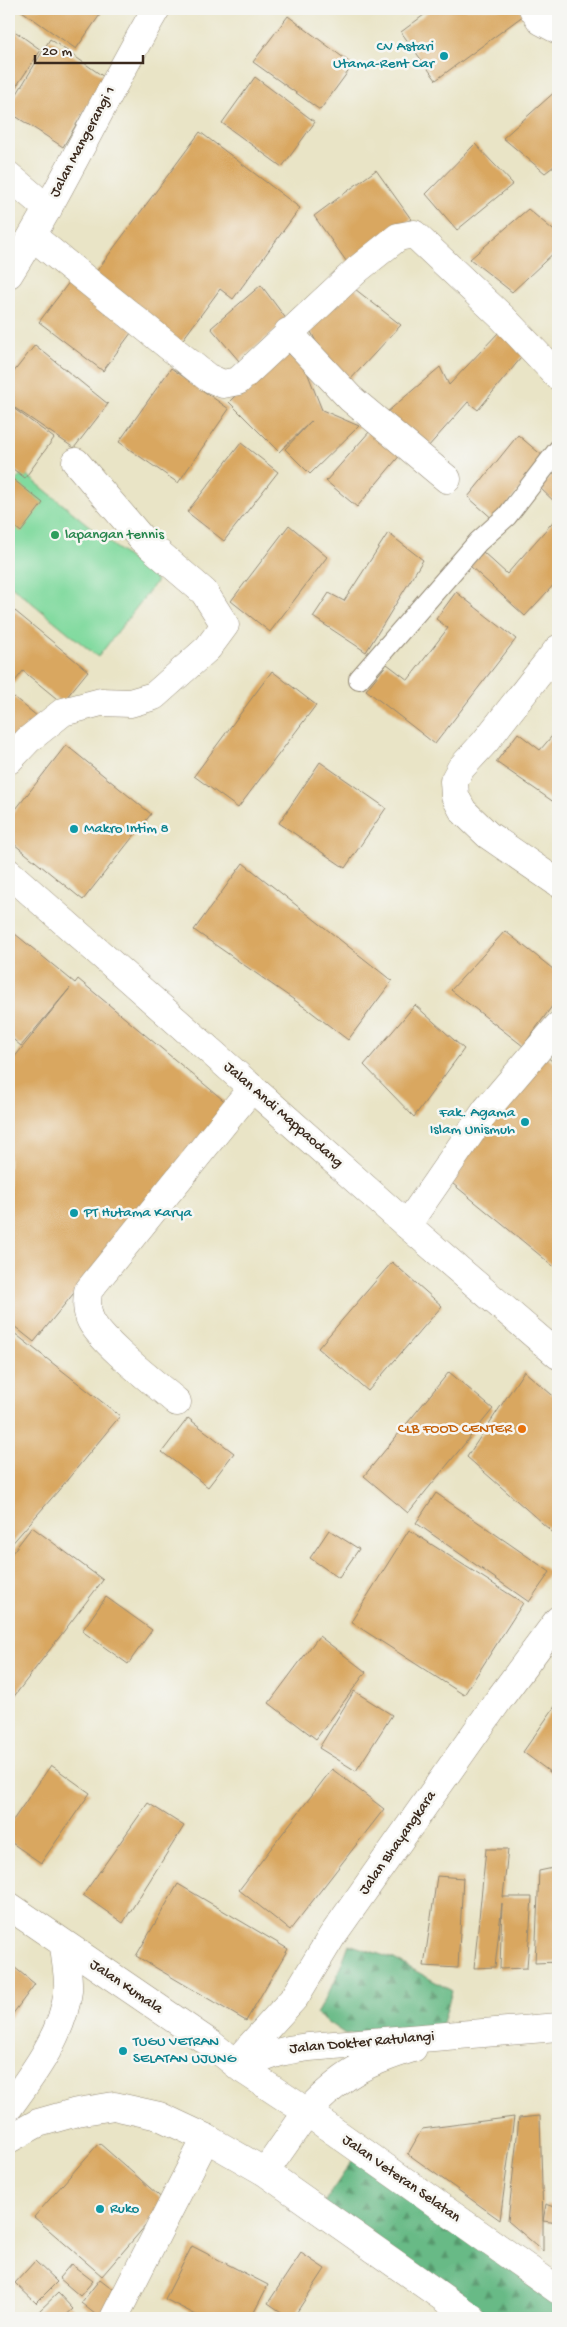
<svg xmlns="http://www.w3.org/2000/svg" width="567" height="2327" font-family="'Gochi Hand',sans-serif">
	<defs>
		<pattern id="forest-firs" width="22" height="20" patternUnits="userSpaceOnUse" patternTransform="scale(1.25)"><rect width="22" height="20" fill="#68ba86"/><path d="M5 1l3.5 6h-7zM16 11l3.5 6h-7z" fill="#57976d"/></pattern>
	</defs>
	<rect width="100%" height="100%" fill="#f6f6f2"/>
	<filter id="ink" filterUnits="userSpaceOnUse"><feTurbulence type="fractalNoise" baseFrequency=".02" numOctaves="2"/><feDisplacementMap in="SourceGraphic" scale="10" xChannelSelector="R" yChannelSelector="G"/><feConvolveMatrix kernelMatrix="1 2 1 2 8 2 1 2 1" color-interpolation-filters="sRGB"/></filter>
	<filter id="wash" filterUnits="userSpaceOnUse"><feTurbulence type="fractalNoise" baseFrequency=".0096" numOctaves="4" result="noise"/><feDisplacementMap in="SourceGraphic" scale="20" xChannelSelector="R" yChannelSelector="G"/><feGaussianBlur stdDeviation="1.12" result="paint"/><feColorMatrix in="noise" values="0 0 0 0 0 0 0 0 0 0 0 0 0 0 0 0 0 1.4 0 .05"/><feComposite in="paint" operator="in"/></filter>
	<g filter="url(#wash)">
		<rect width="100%" height="100%" fill="#e9e4c6"/>
		<path fill="url(#forest-firs)" stroke="#527252" d="M349,1944L394,1959L452,1991L442,2026L345,2034L316,2014L335,1981Z
			M360,2149L558,2290V2318H472L319,2210Z"/>
		<path fill="#81da9f" stroke="#5e825e" d="M23,472L157,581L98,657L9,584V490Z"/>
		<g id="blocks">
			<path fill="#d9a761" d="M19,9H104L76,49Z
				M432,9H519L524,15L436,80L401,32Z
				M288,16L353,65L320,110L253,62Z
				M9,27L41,50L9,97Z
				M50,39L104,77L63,147L9,112V107Z
				M255,77L315,122L282,167L222,123Z
				M558,89V163L545,173L503,138Z
				M200,132L300,208L233,299L220,289L181,342L93,276Z
				M475,144L513,184L457,230L426,194Z
				M376,170L411,219L349,265L314,216Z
				M528,209L558,234V249L512,292L470,259Z
				M70,281L134,329L103,371L39,322Z
				M346,282L401,325L349,381L323,355L308,326Z
				M261,285L287,320L239,361L211,328Z
				M500,331L525,353L478,410L468,402L427,448L386,413L440,367L449,385Z
				M35,345L108,404L74,448L9,404V378Z
				M283,348L307,372L322,410L359,426L310,474L285,449L311,421L279,452L229,402Z
				M171,368L229,409L178,483L119,442Z
				M9,405L54,438L25,478L9,466Z
				M370,431L401,454L357,507L326,481Z
				M518,435L544,457L495,521L468,497Z
				M241,443L278,472L224,541L187,512Z
				M558,467V505L540,488Z
				M9,476L43,503L21,532L9,522Z
				M558,516V580L525,616L470,566L483,552L507,574Z
				M289,525L327,557L270,632L231,601Z
				M388,533L423,560L366,652L313,617L329,593L344,601Z
				M456,592L516,639L435,744L366,690L387,664L408,680L448,628L436,619Z
				M15,611L88,671L62,703L23,671L9,689V619Z
				M272,671L316,705L238,808L194,776Z
				M9,693L38,717L9,753Z
				M558,729V805L496,762L518,733L540,750Z
				M66,745L151,814L83,900L9,840V818Z
				M320,762L386,808L345,868L279,823Z
				M243,863L392,981L348,1040L310,1011L194,930Z
				M9,929L75,983L78,979L228,1104L34,1342L9,1322V1064L70,988L21,1046L9,1036Z
				M505,931L558,973V998L523,1046L451,990Z
				M415,1005L464,1049L414,1117L364,1065Z
				M546,1056L558,1066V1270L447,1179Z
				M392,1262L442,1306L368,1391L318,1348Z
				M9,1329L120,1416L58,1491L9,1547Z
				M524,1371L558,1400V1537L467,1457Z
				M449,1372L493,1409L408,1513L364,1476Z
				M188,1418L234,1453L208,1487L162,1452Z
				M436,1493L550,1572L529,1602L416,1523Z
				M32,1527L103,1580L9,1703V1557Z
				M329,1530L359,1549L339,1578L310,1558Z
				M409,1530L523,1603L464,1695L351,1622Z
				M106,1597L152,1630L128,1664L82,1631Z
				M319,1636L366,1672L316,1739L269,1703Z
				M354,1691L392,1715L356,1771L319,1748Z
				M558,1702V1778L523,1752Z
				M51,1765L90,1793L41,1863L9,1841V1826Z
				M332,1769L384,1809L290,1930L239,1890Z
				M148,1803L184,1826L123,1923L83,1895Z
				M486,1849H508L503,1897H532L527,1968L500,1969L502,1903L495,1967L474,1968Z
				M558,1867V1962L535,1963L539,1871Z
				M437,1876L463,1878L458,1968L424,1966Z
				M178,1884L288,1949L246,2021L136,1956Z
				M9,1963L35,1984L9,2019Z
				M540,2116L543,2221L546,2204L558,2208V2223L543,2221V2251L508,2221L519,2118Z
				M514,2117L500,2220L408,2154L422,2129Z
				M99,2143L166,2202L102,2276L34,2217Z
				M192,2246L268,2285L251,2318H202L165,2299Z
				M301,2253L325,2269L293,2318H290L268,2303Z
				M35,2261L57,2282L36,2303L15,2283Z
				M71,2264L93,2281L80,2296L59,2278Z
				M100,2279L118,2293L100,2318L81,2303Z
				M58,2293L73,2309L63,2318H44L38,2312Z"/>
		</g>
	</g>
	<g filter="url(#ink)">
		<use href="#blocks" fill-opacity="0" stroke="#928772" stroke-width="1"/>
		<g fill="none" stroke-linecap="round" stroke-linejoin="round">
			<g stroke="#928772" stroke-width="22">
				<path id="service" d="M359,679L478,542L507,516L558,450"/>
			</g>
			<g stroke="#928772" stroke-width="29">
				<path id="minor" d="M533,9L541,21L558,30
					M9,176L48,209
					M32,236L207,377L223,384L238,381L358,269L398,237L414,234L503,318L558,376
					M288,332L350,398L447,479
					M558,649L485,742L461,768L454,781L455,796L463,811L488,835L558,883
					M9,760L28,740L63,712L101,702L130,703L154,696L208,648L225,625L204,592L141,538L76,462
					M407,1225L487,1109L558,1026
					M177,1402C155,1383 103,1344 91,1321C86,1311 87,1302 88,1291L252,1088
					M235,2063L295,1997L332,1936L500,1698L558,1620
					M114,2318L206,2138"/>
			</g>
			<g stroke="#928772" stroke-width="29">
				<path id="tertiary" d="M9,274C63,188 105,96 156,9
					M9,873L407,1225L558,1355"/>
			</g>
			<g stroke="#928772" stroke-width="29">
				<path id="secondary" d="M242,2069L307,2112L558,2290
					M9,2107C34,2073 63,2034 68,1991C69,1976 65,1959 64,1945
					M9,2139L38,2123L77,2112L114,2106L159,2116L206,2138L265,2172L472,2318
					M265,2172L307,2112"/>
			</g>
			<g stroke="#928772" stroke-width="29">
				<path id="primary" d="M9,1906L211,2044L242,2069C266,2055 282,2050 309,2047L558,2027
					M307,2112C344,2073 363,2064 413,2048"/>
			</g>
			<use href="#service" stroke="#fff" stroke-width="20"/>
			<use href="#minor" stroke="#fff" stroke-width="28"/>
			<use href="#tertiary" stroke="#fff" stroke-width="28"/>
			<use href="#secondary" stroke="#fff" stroke-width="28"/>
			<use href="#primary" stroke="#fff" stroke-width="28"/>
		</g>
	</g>
	<g fill="#0f9aa8" stroke="#f6f6f2" stroke-width="2">
		<circle cx="444" cy="56" r="5"/>
		<circle cx="74" cy="829" r="5"/>
		<circle cx="525" cy="1122" r="5"/>
		<circle cx="74" cy="1213" r="5"/>
		<circle cx="123" cy="2051" r="5"/>
		<circle cx="100" cy="2209" r="5"/>
	</g>
	<circle fill="#2e9e5b" stroke="#f6f6f2" stroke-width="2" cx="55" cy="535" r="5"/>
	<circle fill="#e8710a" stroke="#f6f6f2" stroke-width="2" cx="522" cy="1429" r="5"/>
	<g text-anchor="middle" dominant-baseline="central" stroke-width="5" stroke-linejoin="round" paint-order="stroke">
		<g font-size="15" fill="#0d838f" stroke="#f6f6f2" text-anchor="start">
			<text x="434" y="47" text-anchor="end">CV Astari<tspan x="434" dy="17">Utama-Rent Car</tspan></text>
			<text x="84" y="829">Makro Intim 8</text>
			<text x="515" y="1113" text-anchor="end">Fak. Agama<tspan x="515" dy="17">Islam Unismuh</tspan></text>
			<text x="84" y="1213">PT Hutama Karya</text>
			<text x="133" y="2042">TUGU VETRAN<tspan x="133" dy="17">SELATAN UJUNG</tspan></text>
			<text x="110" y="2209">Ruko</text>
		</g>
		<g font-size="15" fill="#3b2a1e" stroke="#f6f6f2">
			<text transform="translate(83 142) rotate(-62)">Jalan Mangerangi 1</text>
			<text transform="translate(283 1115) rotate(41)">Jalan Andi Mappaodang</text>
			<text transform="translate(398 1843) rotate(-55)">Jalan Bhayangkara</text>
			<text transform="translate(126 1987) rotate(34)">Jalan Kumala</text>
			<text transform="translate(362 2043) rotate(-5)">Jalan Dokter Ratulangi</text>
			<text transform="translate(401 2179) rotate(35)">Jalan Veteran Selatan</text>
		</g>
		<g font-size="15" fill="#27864d" stroke="#f6f6f2" text-anchor="start">
			<text x="65" y="535">lapangan tennis</text>
		</g>
		<g font-size="15" fill="#c56008" stroke="#f6f6f2" text-anchor="end">
			<text x="512" y="1429">CLB FOOD CENTER</text>
		</g>
	</g>
	<rect width="567" height="2327" fill="none" stroke="#f6f6f2" stroke-width="30"/>
	<path d="M35 55v8h108v-8" fill="none" stroke="#3b2a1e" stroke-width="2.5"/>
	<text x="42" y="55" font-size="15" fill="#3b2a1e" stroke="#f6f6f2" stroke-width="4" paint-order="stroke">20 m</text>
</svg>
